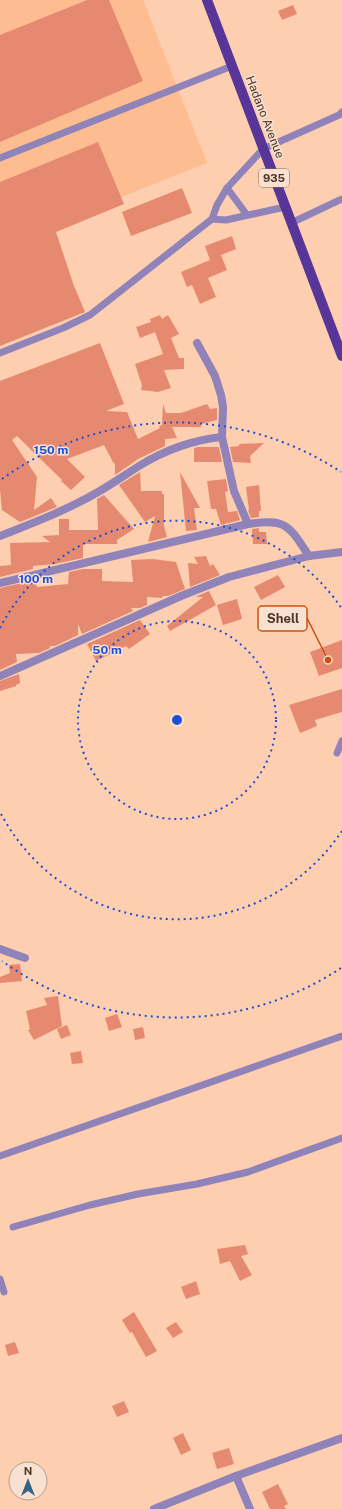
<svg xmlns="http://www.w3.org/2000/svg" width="342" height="1509" font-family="'Public Sans',sans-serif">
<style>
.built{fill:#febd91}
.building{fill:#e68971}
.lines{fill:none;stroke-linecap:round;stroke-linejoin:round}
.lane{stroke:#9083b9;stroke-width:7}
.street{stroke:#9083b9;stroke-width:8}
.primary{stroke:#583598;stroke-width:10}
.ring{fill:none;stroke:#1d4ed8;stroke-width:2;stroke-dasharray:2 4}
.labels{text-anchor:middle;stroke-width:3;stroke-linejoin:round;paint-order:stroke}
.shield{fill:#f9e1d1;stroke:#816959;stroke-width:1}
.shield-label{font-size:11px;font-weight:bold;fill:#4d3526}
.street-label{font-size:12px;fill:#4d3526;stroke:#f9e1d1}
.centre{fill:#1d4ed8;stroke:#f9e1d1;stroke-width:2}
.ring-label{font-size:12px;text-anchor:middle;font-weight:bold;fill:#1d4ed8;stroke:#f9e1d1;stroke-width:3;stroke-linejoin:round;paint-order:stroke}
.leader{fill:none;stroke:#c95211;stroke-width:1.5}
.callout-dot{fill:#c95211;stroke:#f9e1d1;stroke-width:1.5}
.callout{fill:#f9e1d1;stroke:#c95211;stroke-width:1.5}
.callout-label{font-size:13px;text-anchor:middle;font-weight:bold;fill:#4d3526}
</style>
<rect width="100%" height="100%" fill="#fdceaf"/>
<path class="built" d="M0,0H143L207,163L0,245Z"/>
<g class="building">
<path d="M87,0H109L143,81L0,142V35Z"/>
<path d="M293,5L297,14L282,20L278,11Z"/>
<path d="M98,142L124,204L56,232L74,286L85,312L0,346V182Z"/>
<path d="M182,188L192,213L131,236L122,212Z"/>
<path d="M232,236L236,249L221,255L227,270L208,278L216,297L200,304L192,285L187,287L181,272L210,260L205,246Z"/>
<path d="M160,315L162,319L168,315L179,334L171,338L179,358H184V369L164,370L171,388L158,392L141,390L142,385L135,364L163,354L155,332L140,338L136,327L151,322L150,319Z"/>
<path d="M100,343L124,404L106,411L127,412L138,439L160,428L159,426L162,425L163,404L166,413H181L207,404L210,409L217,408V420L201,424V427H172L177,438L165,439V446L138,459L115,475V462L114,464L104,445L67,459L85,477L71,490L61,481L62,480L17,436L12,440L37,477L34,510L51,498L57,507L20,522L2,510L0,490V381Z"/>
<path d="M264,443L250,456L251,463L233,462L230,447L239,446V444Z"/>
<path d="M198,447H219L222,462H194V448Z"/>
<path d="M140,472L141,491H162V494H164V526L167,537L148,542L155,516L145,522L119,485Z"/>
<path d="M180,472L200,508H194L197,530L186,531Z"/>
<path d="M226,479L228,491L225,492L228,512L237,511L240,520L221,525L216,509H211L207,481Z"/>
<path d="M259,485L261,511H259V517L251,518L248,510H249L246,487Z"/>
<path d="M104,495L134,529L117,540V544H83V558L55,564L33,566V569L0,577V566L11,565L10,543L50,542L42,536L59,535V519H69V530H98L97,499Z"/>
<path d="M259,528V532H266L267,544H253L252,529Z"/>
<path d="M206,556L210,566L213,564L220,575L190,587L188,563L198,564L194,557Z"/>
<path d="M153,559L176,562L185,589L168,596H163L162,598L147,597V605L140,608H131L133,611L82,634L78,624V635L55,646H50V648L39,653L16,654L17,662L0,670V588L35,580L37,587L68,584L69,572L83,569H102V581L133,582L131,560Z"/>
<path d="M278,575L285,587L261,600L254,587Z"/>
<path d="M209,591L216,605L170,631L167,626L203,597H195Z"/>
<path d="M237,599L242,619L223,625L217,605Z"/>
<path d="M140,620L150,634L129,649L126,646L96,661L87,644Z"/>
<path d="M342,640V668L319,676L310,652Z"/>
<path d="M19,674L20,683L16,685V686L0,691V681Z"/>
<path d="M342,689V712L315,720L317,726L300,733L289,705Z"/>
<path d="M20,964L22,981L0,983V977L10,973L9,965Z"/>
<path d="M58,996L62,1026L34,1040L28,1030L30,1029L26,1011L47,1005L44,998Z"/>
<path d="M117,1014L122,1027L109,1031L105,1018Z"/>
<path d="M67,1025L71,1035L61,1039L57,1029Z"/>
<path d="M143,1027L145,1038L135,1040L133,1029Z"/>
<path d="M81,1051L83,1063L72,1064L70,1053Z"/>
<path d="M245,1245L248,1254L241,1256L252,1275L240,1281L230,1261L220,1264L217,1249Z"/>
<path d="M196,1281L200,1294L186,1299L181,1287Z"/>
<path d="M134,1312L157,1351L146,1357L132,1332L130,1333L122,1320Z"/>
<path d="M176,1322L183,1332L173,1338L166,1328Z"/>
<path d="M15,1342L19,1353L8,1356L5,1345Z"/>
<path d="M124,1401L129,1412L117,1417L112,1406Z"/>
<path d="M183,1433L191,1450L181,1455L173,1438Z"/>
<path d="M229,1448L234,1464L217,1469L212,1453Z"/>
<path d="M278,1484L288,1504L284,1506L286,1509H270L262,1492Z"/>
</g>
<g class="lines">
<g class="lane">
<path d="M0,158L232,66"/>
<path d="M227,188L247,215"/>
<path d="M212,219L226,220L285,207"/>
<path d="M291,223L342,199"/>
<path d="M0,353L63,328L90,315L212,219L217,205L227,188L263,149L339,115L342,112"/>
<path d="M337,753L342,741"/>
<path d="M0,1156L342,1036"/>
<path d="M13,1227L90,1205L138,1194L197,1184L248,1172L342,1138"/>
<path d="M0,1279L4,1292"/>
</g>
<g class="street">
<path d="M197,343L215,376L221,395L223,407L222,437L234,491L248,524"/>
<path d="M0,536C33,523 67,510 98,492C112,484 125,475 139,466C165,450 192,440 222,437"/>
<path d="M0,583L248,524C287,518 289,526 309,556"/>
<path d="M0,676L181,596L229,577L309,556L342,552"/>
<path d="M0,949L25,958"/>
<path d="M236,1476L250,1509"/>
<path d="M154,1509L236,1476L342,1438"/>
</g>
<path class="primary" d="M207,0L342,356"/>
</g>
<g class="ring">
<circle cx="177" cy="720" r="99"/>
<path d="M342 831A199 199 0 0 1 0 812M0 628A199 199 0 0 1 342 609"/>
<path d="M341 968A298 298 0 0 1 2 961M2 479A298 298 0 0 1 341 472"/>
</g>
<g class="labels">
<rect class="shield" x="259" y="169" width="30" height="18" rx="3"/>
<g class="shield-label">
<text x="274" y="182">935</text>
</g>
<g class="street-label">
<text transform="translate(265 117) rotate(69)" y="4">Hadano Avenue</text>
</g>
</g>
<circle cx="177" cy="720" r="6" class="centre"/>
<g class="ring-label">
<text x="51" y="454">150 m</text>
<text x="36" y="583">100 m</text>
<text x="107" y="654">50 m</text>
</g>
<path class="leader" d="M328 660L307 618"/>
<circle class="callout-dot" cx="328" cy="660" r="4"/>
<rect class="callout" x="258" y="606" width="49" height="25" rx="4"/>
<g class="callout-label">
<text x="283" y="623">Shell</text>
</g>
<g transform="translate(28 1481)"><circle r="19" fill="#f9e1d1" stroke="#b49c8d"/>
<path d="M0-3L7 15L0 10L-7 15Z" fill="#316581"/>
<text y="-6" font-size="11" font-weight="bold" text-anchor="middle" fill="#4d3526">N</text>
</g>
</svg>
